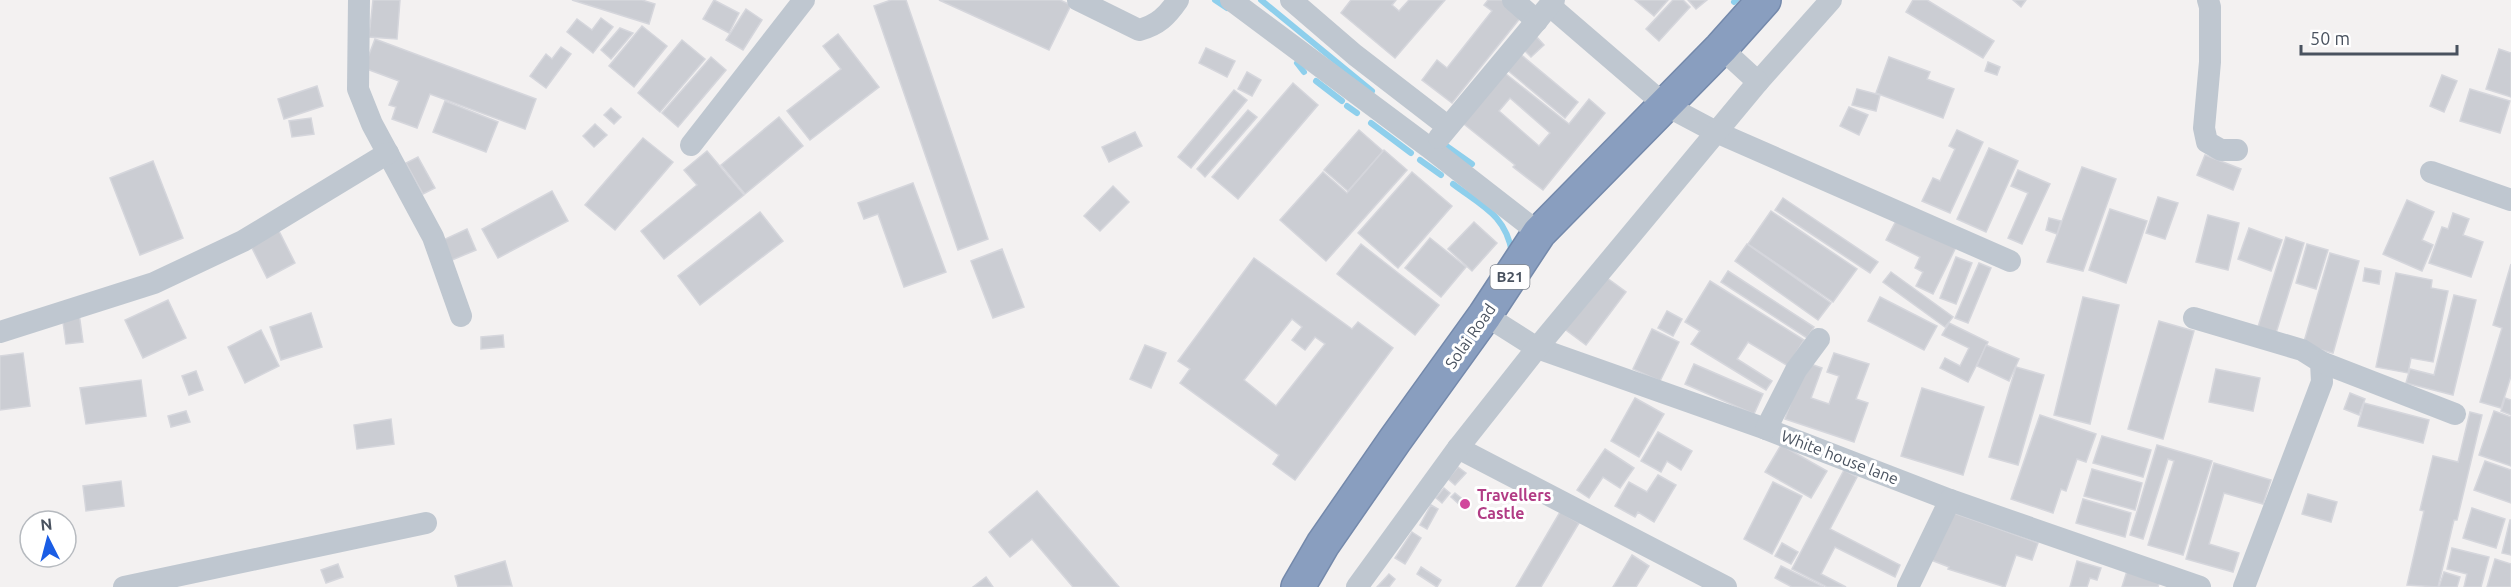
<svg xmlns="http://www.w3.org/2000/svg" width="2511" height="587" font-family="Ubuntu,sans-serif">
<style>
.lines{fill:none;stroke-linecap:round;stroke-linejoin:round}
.stream{stroke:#8ecfec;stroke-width:6}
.building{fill:#cbcdd3;stroke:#d5d6dc;stroke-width:1.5;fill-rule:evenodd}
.highway-casing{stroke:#7489ab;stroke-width:36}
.minor{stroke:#bfc7d0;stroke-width:22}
.highway{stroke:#899ebf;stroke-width:33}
.hotel-dot{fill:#d1479c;stroke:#fff;stroke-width:2}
.labels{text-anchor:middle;stroke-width:6;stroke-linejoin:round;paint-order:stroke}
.shield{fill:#fff;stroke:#80868f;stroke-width:1.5}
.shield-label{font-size:15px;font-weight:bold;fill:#49525f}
.street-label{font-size:16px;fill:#49525f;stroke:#fff}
.hotel-label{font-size:16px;font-weight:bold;fill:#b23c85;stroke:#fff;text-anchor:start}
</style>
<rect width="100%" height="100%" fill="#f3f1f1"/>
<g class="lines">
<g class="stream">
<path d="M1215,0L1227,8"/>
<path d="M1261,0L1372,91"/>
<path d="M1734,2L1736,0"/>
<path d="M1297,63L1304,72"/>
<path d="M1316,81L1342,101"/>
<path d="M1347,106L1357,113"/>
<path d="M1371,123L1411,153"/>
<path d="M1445,145L1472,164"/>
<path d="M1420,160L1441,175"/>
<path d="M1453,184C1482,206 1506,215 1512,253"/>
</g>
</g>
<g class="building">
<path d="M373,0H400L397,39L369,37Z"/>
<path d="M572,0H642L655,4L649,24Z"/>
<path d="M714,0L739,13L729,33L703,19Z"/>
<path d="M891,0H906L988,239L958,250L874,6Z"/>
<path d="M939,0H1060L1071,5L1049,50Z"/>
<path d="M1351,0H1396L1392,5L1399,11L1409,0H1445L1395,58L1341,13Z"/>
<path d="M1488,0H1508L1525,12L1452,103L1422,80L1437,60L1447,68L1492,11L1484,5Z"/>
<path d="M1635,0H1668L1654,16Z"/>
<path d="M1673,0H1683L1690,7L1659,41L1646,29Z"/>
<path d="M1688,0H1707L1696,9Z"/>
<path d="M1913,0H1927L1994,41L1983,58L1906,12Z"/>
<path d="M2013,0H2026L2021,7Z"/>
<path d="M746,9L762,20L743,50L726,40Z"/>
<path d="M601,18L613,27L593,53L567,32L577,19L592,30Z"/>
<path d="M642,26L667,46L634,87L609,66Z"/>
<path d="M620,28L633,33L611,59L601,50Z"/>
<path d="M838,34L879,87L810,140L787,111L841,69L823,46Z"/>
<path d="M1535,35L1544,45L1531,57L1522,48Z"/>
<path d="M375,39L536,99L525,129L430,94L417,128L392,119L396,107L389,105L399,81L364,68Z"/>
<path d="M682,40L705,59L660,112L638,93Z"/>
<path d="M561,47L571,54L546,88L530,76L546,54L552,59Z"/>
<path d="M1206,48L1235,61L1227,77L1199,63Z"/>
<path d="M2499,49L2511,53V97L2486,89Z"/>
<path d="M1519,53L1578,102L1565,118L1506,69Z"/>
<path d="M711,57L726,70L678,127L662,113Z"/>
<path d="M1889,57L1930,72L1927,79L1954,89L1943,118L1876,93Z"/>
<path d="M1988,62L2000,67L1997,75L1985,71Z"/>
<path d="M1501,70L1569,124L1589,99L1605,113L1543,190L1513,167L1515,165L1460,121ZM1510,98L1550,133L1539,146L1499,111Z"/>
<path d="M1247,72L1261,80L1252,96L1238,89Z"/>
<path d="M2442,75L2457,81L2444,112L2430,106Z"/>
<path d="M1293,83L1318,105L1238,199L1212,177Z"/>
<path d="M317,86L323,106L284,119L278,99Z"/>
<path d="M1857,89L1880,95L1876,111L1852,105Z"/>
<path d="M2470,89L2510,101L2500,133L2460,121Z"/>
<path d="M1234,90L1247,100L1191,168L1178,157Z"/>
<path d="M445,101L498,122L486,152L433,132Z"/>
<path d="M1849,107L1868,115L1859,135L1840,126Z"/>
<path d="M611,108L621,117L614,124L604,115Z"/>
<path d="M1248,110L1257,117L1205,177L1197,169Z"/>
<path d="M779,117L803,146L745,194L721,165Z"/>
<path d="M311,118L314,134L292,137L289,121Z"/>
<path d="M595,124L607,135L594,147L583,136Z"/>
<path d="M1359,130L1383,151L1348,191L1324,170Z"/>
<path d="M1957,130L1983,142L1950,213L1922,201L1933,178L1940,181L1955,149L1949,146Z"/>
<path d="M1135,132L1142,146L1109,162L1102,147Z"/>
<path d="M643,138L673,162L615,230L585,205Z"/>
<path d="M1989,148L2018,161L1986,232L1957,219Z"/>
<path d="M1384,150L1407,170L1326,261L1280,220L1323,172L1347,193Z"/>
<path d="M707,151L744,195L664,259L641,231L697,185L684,170Z"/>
<path d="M2205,155L2241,169L2233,190L2197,175Z"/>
<path d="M418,157L435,188L423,194L406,163Z"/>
<path d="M153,161L183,238L140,255L110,178Z"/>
<path d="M2082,167L2116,179L2083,271L2047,262Z"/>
<path d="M2018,170L2050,184L2022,244L2008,238L2028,193L2011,186Z"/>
<path d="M1412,172L1452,206L1398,268L1358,233Z"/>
<path d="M913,183L946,272L904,287L878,214L864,219L858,203Z"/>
<path d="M1113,186L1129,202L1100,231L1084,216Z"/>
<path d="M552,191L568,221L498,258L482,229Z"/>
<path d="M2158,197L2178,203L2165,239L2146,233Z"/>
<path d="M1783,198L1878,262L1870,273L1775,210Z"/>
<path d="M2407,200L2434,212L2422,240L2433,245L2422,271L2383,254Z"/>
<path d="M2110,209L2147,221L2126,283L2089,270Z"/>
<path d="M1771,211L1857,269L1833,302L1748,244Z"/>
<path d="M760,212L783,241L700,305L678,276Z"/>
<path d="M2453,213L2469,219L2463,235L2483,242L2471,277L2429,263L2442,227L2448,229Z"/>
<path d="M2208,215L2239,223L2228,270L2196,262Z"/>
<path d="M2049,218L2061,221L2057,234L2046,230Z"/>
<path d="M1897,219L1956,247L1933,294L1916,286L1923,272L1915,268L1920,257L1886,240Z"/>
<path d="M1474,222L1497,243L1472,271L1448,249Z"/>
<path d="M2249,228L2282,240L2271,271L2238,259Z"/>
<path d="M278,229L295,263L267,278L250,244Z"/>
<path d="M467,229L476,250L452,260L443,240Z"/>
<path d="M2286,237L2304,243L2276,333L2258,327Z"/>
<path d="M1430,238L1466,267L1441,297L1405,268Z"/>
<path d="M1361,244L1439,305L1415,335L1337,274Z"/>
<path d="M1747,244L1831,303L1818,320L1735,261Z"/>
<path d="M2307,244L2328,250L2316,289L2296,283Z"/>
<path d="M1002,249L1024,307L993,318L971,261Z"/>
<path d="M2330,253L2359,261L2333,353L2303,345Z"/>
<path d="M1956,257L1972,263L1956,304L1940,298Z"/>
<path d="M1254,258L1352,329L1358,322L1393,348L1295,480L1273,464L1279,455L1180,383L1190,369L1178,361ZM1292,319L1302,327L1292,340L1305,350L1315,337L1325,344L1276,406L1244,380Z"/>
<path d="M1979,263L1991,268L1968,323L1955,318Z"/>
<path d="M2511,264V376L2501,408L2480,402L2502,328L2493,325Z"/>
<path d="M2365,268L2381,271L2379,284L2363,281Z"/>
<path d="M1728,271L1814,327L1807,338L1721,282Z"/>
<path d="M1891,272L1953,317L1945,327L1883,282Z"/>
<path d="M2396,273L2432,280L2431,288L2448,291L2433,362L2411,358L2408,373L2376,367Z"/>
<path d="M1603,275L1626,292L1586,345L1562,327Z"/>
<path d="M1710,281L1804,340L1788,366L1748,342L1737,359L1772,381L1766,390L1691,344L1700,331L1685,322Z"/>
<path d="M2454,295L2476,300L2453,395L2406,383L2410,369L2434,375Z"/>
<path d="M1880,297L1937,326L1924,350L1868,321Z"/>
<path d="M2083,297L2119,305L2090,424L2054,415Z"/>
<path d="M168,300L186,338L143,358L125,320Z"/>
<path d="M1667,311L1682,319L1673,336L1658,328Z"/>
<path d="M79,313L83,342L66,344L62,315Z"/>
<path d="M311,313L322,347L281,360L270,327Z"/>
<path d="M2159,321L2194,331L2163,439L2128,429Z"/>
<path d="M1949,323L1988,342L1968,382L1940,368L1945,358L1960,366L1969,348L1942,335Z"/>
<path d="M1652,329L1679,342L1660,381L1633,369Z"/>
<path d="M261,330L279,366L245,383L228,347Z"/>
<path d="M503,335L504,347L481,349V337Z"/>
<path d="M1145,345L1166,353L1151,388L1130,379Z"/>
<path d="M1986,345L2019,359L2009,381L1977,366Z"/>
<path d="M23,353L30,406L0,410V356Z"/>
<path d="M1834,353L1869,364L1856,399L1868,403L1854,442L1785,419L1805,362L1822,368L1811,398L1829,404L1839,376L1827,372Z"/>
<path d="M1694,364L1763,394L1754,414L1685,384Z"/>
<path d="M2016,367L2044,375L2018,465L1989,457Z"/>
<path d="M2216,369L2260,378L2253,411L2209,402Z"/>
<path d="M196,371L203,390L189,395L182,376Z"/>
<path d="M141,380L146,416L86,424L80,388Z"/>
<path d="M1922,388L1984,407L1963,475L1901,456Z"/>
<path d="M2350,393L2365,399L2359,415L2344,409Z"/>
<path d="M1635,398L1664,414L1639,457L1611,441Z"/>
<path d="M2505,398L2511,400V415L2501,411Z"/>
<path d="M2364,403L2429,420L2423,443L2358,426Z"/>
<path d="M186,411L190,422L171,427L168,416Z"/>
<path d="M2494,411L2511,417V466L2479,455Z"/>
<path d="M2470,412L2482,415L2457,520H2454L2438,587L2407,585L2424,511L2420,510L2433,456L2458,462Z"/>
<path d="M2040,415L2096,434L2086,462L2077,459L2066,491L2061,489L2053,513L2011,499Z"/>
<path d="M391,419L394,444L357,449L354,425Z"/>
<path d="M1658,432L1692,451L1681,470L1667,461L1661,472L1641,461Z"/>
<path d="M2102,436L2151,450L2143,477L2093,463Z"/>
<path d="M1781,445L1827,471L1811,498L1765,472Z"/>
<path d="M2157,445L2212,461L2183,555L2148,545L2174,461L2168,459L2143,539L2130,535Z"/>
<path d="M1605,449L1634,468L1620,488L1603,477L1589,498L1577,490Z"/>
<path d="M2485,461L2511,470V503L2474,490Z"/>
<path d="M2214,463L2271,480L2263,504L2224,493L2209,544L2239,553L2233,572L2186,559Z"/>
<path d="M1458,467L1466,473L1455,485L1448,479Z"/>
<path d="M2092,469L2142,483L2135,510L2084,496Z"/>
<path d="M1844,470L1857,477L1830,529L1900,565L1895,577L1835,547L1821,574L1846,587H1827L1792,569Z"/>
<path d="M1658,475L1676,485L1654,522L1638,512L1635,517L1615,506L1629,482L1647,492Z"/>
<path d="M121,481L124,506L86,511L83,486Z"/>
<path d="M1773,482L1802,496L1772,554L1744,539Z"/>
<path d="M1444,488L1450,493L1442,503L1436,498Z"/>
<path d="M1037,491L1119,587H1073L1032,539L1010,557L989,532Z"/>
<path d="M1455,493L1465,501L1461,506L1451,497Z"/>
<path d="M2308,494L2337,502L2331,522L2302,514Z"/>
<path d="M2083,499L2131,513L2125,537L2076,523Z"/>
<path d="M1431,505L1438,509L1427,529L1420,525Z"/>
<path d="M2472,508L2505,519L2496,548L2463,538Z"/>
<path d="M1948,511L2038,543L2032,560L2016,555L2005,587L1948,569L1949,567L1931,560Z"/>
<path d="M1560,512L1579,523L1541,587H1516Z"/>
<path d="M2510,520H2511V555L2502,553Z"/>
<path d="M1412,532L1421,538L1405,564L1395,558Z"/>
<path d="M1782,543L1798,552L1791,564L1775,556Z"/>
<path d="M2452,548L2489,557L2481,587H2464L2467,574L2447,569Z"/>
<path d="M1632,555L1649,566L1636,587H1613Z"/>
<path d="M2495,559L2511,564V587H2487Z"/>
<path d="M505,561L512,586L458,587L455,576Z"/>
<path d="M2077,561L2101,568L2097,580L2090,578L2087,587H2070Z"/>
<path d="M338,564L343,577L326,583L321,570Z"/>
<path d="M1781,566L1824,587H1792L1775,578Z"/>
<path d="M1421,567L1441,580L1437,587L1417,574Z"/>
<path d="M2127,571L2160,581L2158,587H2122Z"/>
<path d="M2444,572L2460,577L2457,587H2439Z"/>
<path d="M1389,574L1395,579L1389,587H1377Z"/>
<path d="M986,577L993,587H973Z"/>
</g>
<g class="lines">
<defs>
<path id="highway" d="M1298,587L1323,544L1395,440L1485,315L1539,233L1721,48L1764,0"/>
</defs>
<use href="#highway" class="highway-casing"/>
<g class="minor">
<path d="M359,0L358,89L372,124L433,237L461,316"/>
<path d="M1078,0L1139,30C1158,25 1167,16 1178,0"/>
<path d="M1231,0L1431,149L1539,233"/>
<path d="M1291,0L1355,55L1447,126"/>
<path d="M1513,0L1537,21"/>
<path d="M2208,0L2210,7V62L2204,128L2207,142L2221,150H2237"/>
<path d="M1550,6L1665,105L1716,132L2010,261"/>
<path d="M1758,82L1831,0"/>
<path d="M1439,138L1554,0"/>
<path d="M691,145L804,0"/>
<path d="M2431,172L2511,200"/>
<path d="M1485,315L1537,348L1766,429L1950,500L2200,587"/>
<path d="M2194,318L2302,350L2321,362L2322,382L2244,587"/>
<path d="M0,332L154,283L243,241L388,153"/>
<path d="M2321,362L2455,414"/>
<path d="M1766,429L1796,370L1819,339"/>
<path d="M1458,448L1726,587"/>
<path d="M124,587L426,523"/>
<path d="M1357,587L1458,448L1537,348L1758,82L1721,48"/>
<path d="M1908,587L1950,500"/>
</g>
<use href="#highway" class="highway"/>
</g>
<circle class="hotel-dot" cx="1465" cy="504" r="6"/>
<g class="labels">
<rect class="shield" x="1490.5" y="265" width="39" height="24" rx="4.5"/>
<g class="shield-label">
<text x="1510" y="282">B21</text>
</g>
<g class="street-label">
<text transform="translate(1470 336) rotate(-55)" y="6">Solai Road</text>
<text transform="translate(1840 457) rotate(21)" y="6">White house lane</text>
</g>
<g class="hotel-label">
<text x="1477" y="501">Travellers<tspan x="1477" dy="18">Castle</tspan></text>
</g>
</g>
<g transform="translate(48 539) rotate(354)"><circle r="28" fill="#ffffff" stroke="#b6babf" stroke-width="1.5"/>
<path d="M0-4.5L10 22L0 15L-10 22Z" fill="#1a5de5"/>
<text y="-9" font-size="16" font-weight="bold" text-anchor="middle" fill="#49525f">N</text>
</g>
<path d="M2301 45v9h156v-9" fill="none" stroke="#49525f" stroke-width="3"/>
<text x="2310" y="45" font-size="18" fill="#49525f" stroke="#ffffff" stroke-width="4.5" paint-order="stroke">50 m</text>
</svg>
